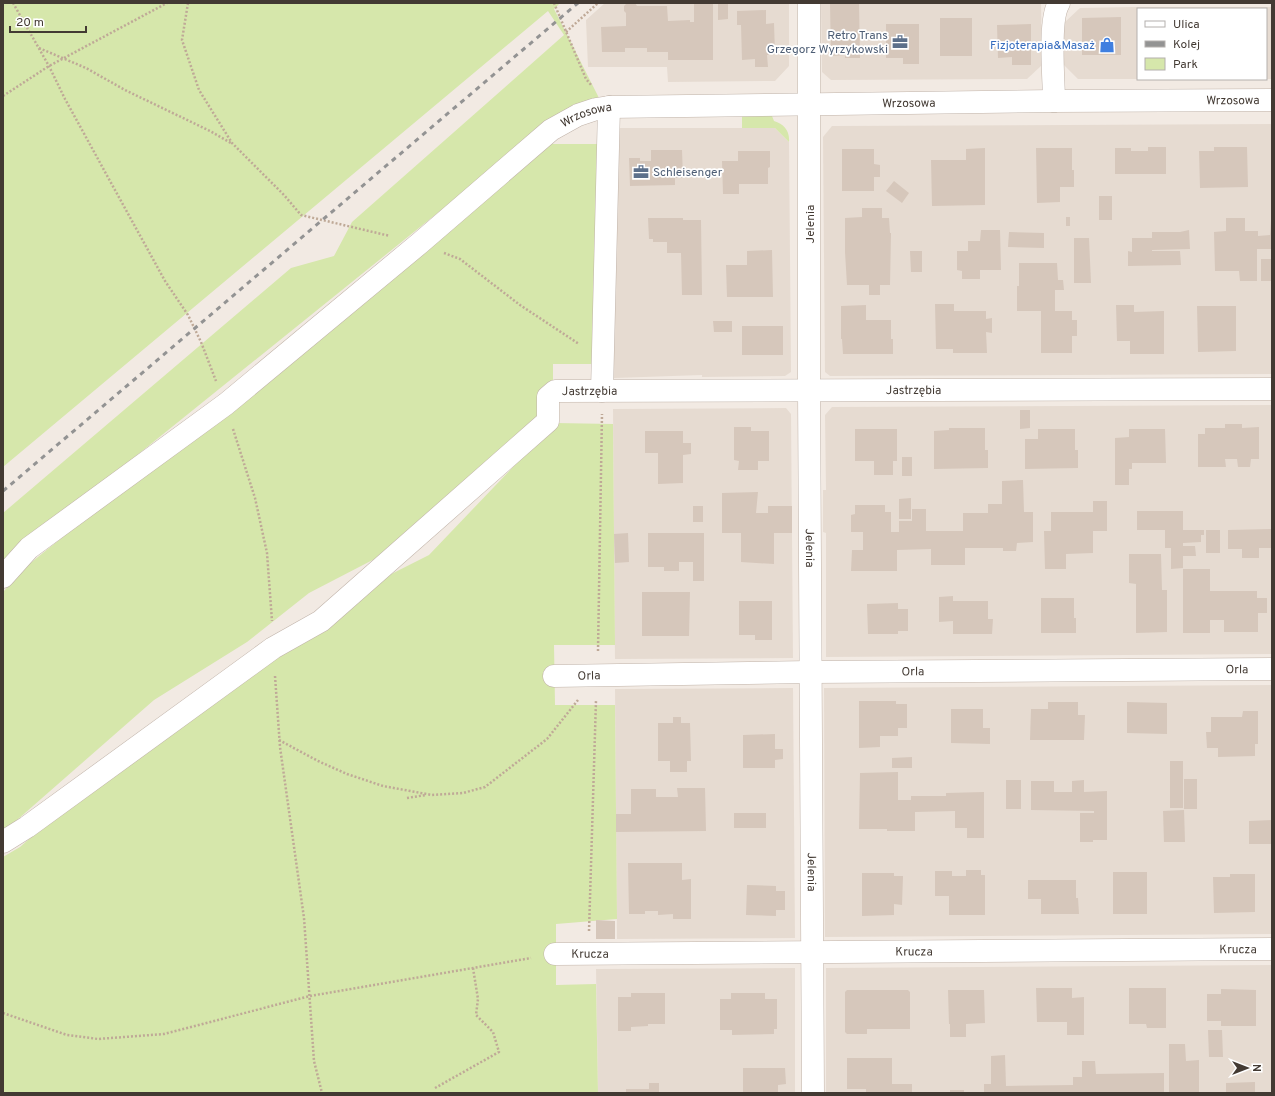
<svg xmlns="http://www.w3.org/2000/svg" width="1275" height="1096" font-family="Overpass,sans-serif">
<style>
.residential{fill:#e6dbd1}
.green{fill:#d6e7ab}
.building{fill:#d6c7bb}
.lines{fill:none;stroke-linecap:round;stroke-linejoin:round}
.minor-casing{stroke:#c0b3a9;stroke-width:23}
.path{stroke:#bfa997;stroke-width:2.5;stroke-dasharray:2 2;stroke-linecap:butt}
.minor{stroke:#fff;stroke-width:22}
.rail{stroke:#939393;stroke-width:3;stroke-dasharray:5 5;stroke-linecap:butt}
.labels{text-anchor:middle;stroke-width:3.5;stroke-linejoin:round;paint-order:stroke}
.service-label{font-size:12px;fill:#4e5e75;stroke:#fff;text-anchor:end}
.shop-label{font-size:12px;fill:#366cbe;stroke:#fff;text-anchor:end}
.street-label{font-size:12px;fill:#433a33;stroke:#fff}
</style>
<rect width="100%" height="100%" fill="#f2eae3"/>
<g class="residential">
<path d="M605,3H789V66L775,81L668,82L667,67H588L586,20Z"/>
<path d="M821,3H1041L1042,65L1027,79L831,80L822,72Z"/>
<path d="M1132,7H1272V79H1266V9H1138V79H1156H1078L1064,65V23L1080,8Z"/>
<path d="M1272,124V374L830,376L825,372L823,137L832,126Z"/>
<path d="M612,128H775L789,142L791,372L785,376L702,377V375L614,378Z"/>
<path d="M1272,405V654L826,657V533L823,532V490H826L825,415L832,407Z"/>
<path d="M786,408L791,414L793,658L615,659L613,409Z"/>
<path d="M1272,685V934L825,937L824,688Z"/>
<path d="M793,688L795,938L617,939L615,689Z"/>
<path d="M1272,965V1093H826V968Z"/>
<path d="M795,968V1093H598L596,969Z"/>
</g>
<g class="green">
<path d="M3,3H560L554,9L599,98L548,124L23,547L3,568V513L291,268L334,256L352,222L564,35L548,11L3,467Z"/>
<path d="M742,115L772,116L774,121C784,124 790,131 789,142L775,128H742Z"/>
<path d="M551,144H612L614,364H553V404L415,538L309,593L247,642L154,700L9,827L3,831V592L28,565Z"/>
<path d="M555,423L613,424L615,645H554L555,705H615L617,919L556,924V985L596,984L598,1093H3V857L20,847L167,718L320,610L429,555Z"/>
</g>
<g class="building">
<path d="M635,3L637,6H667L668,21L690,20V22H694V3H713V60H668V52H647V48H625V52H602L601,27L626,26V13L624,11V6L626,4Z"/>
<path d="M718,3H728V19L718,20Z"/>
<path d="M830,3H859L860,58H845V55L831,56Z"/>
<path d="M766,10V24L774,23L775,54L767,55L768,67H755V59L742,60L741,25H737V11Z"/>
<path d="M1121,17V55H1082V18Z"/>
<rect x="940" y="18" width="32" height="38"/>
<path d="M886,24H919V64H903V58H886Z"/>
<path d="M1031,24V65H1012V57L998,58L997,25Z"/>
<path d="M1148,147H1166V174H1115V148H1131V151H1148Z"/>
<path d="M1214,147H1247L1248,187L1200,188L1199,151H1214Z"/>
<path d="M985,148V205L932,206L931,160H966V149Z"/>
<path d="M1036,148H1072V170H1074V187H1060V202L1037,203Z"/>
<path d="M842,149H874V164L880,165V177H874V191H842Z"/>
<path d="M651,150H682L683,178H675V185L630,186L629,158H640V161H651Z"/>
<path d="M738,151H770V167L768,168V184H739V194H723L722,161H738Z"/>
<path d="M894,181L909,193L902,203L886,191Z"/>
<rect x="1099" y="196" width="13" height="24"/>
<path d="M862,208H882V218H889L890,233H891L890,285H880V295H869V285H847L845,252V218L862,217Z"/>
<rect x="1066" y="217" width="4" height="9"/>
<path d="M648,218H683V220H701L702,295H682L681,253H667V242H653V239H649Z"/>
<path d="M1226,218H1245V231H1258V236L1270,235L1271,221H1272V249H1257V281H1240L1239,271H1215L1214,232L1226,231Z"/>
<path d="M981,230H1000L1001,270H980V279H962V271L957,270V251H968V241H980Z"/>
<path d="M1189,230L1190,249L1152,250V251H1180L1181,265L1128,266V251L1132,252V238H1152V232H1180Z"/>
<path d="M1009,232L1044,233V248L1008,247Z"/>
<path d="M1074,238H1089L1091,283H1074Z"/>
<path d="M772,250L773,297H727L726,265H747V251Z"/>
<path d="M910,251H922V272H911Z"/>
<rect x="1261" y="259" width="10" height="22"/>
<path d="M1019,263H1057L1058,280H1063L1064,290H1055V311H1072V320H1077V336H1072V353H1041V311H1017V286H1019Z"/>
<path d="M935,304H954V311H986V319L992,318V333L986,332L987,353H953V349H936Z"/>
<path d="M866,305V320H891V339H893V354H843L842,339H841V306Z"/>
<path d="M1116,305H1134V312L1164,311V354H1130V341H1117Z"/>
<path d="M1197,306H1236V351L1198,352Z"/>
<path d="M713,321H732V332H714Z"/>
<rect x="742" y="326" width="41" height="29"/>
<path d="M1020,410H1030V428L1020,429Z"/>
<path d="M1225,424H1242V428L1259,427V459H1251L1250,467H1238L1237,459H1225L1226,467H1198V434H1205V428H1225Z"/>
<path d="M734,427H751V431H769V461H758V470H738L739,461L734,460Z"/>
<path d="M949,428H985V450H988V468L934,469V431L949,430Z"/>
<path d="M855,429H897V461H893V475H874V461H855Z"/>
<path d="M1038,429H1075V450H1078V468L1025,469V439H1038Z"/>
<path d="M1129,429H1165L1166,463H1132V469H1129V485H1115V438L1129,437Z"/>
<path d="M645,431H683V443H691V454L683,455V483L658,484V453H645Z"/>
<rect x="902" y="457" width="10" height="19"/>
<path d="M1023,480L1024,512H1033V542L1017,543L1016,551H1003V548H965V565H931V549L897,550V571H851L852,550H863V532H851V515L855,514V505H885V512H891V532H899V521H912V509H926V531H963V513H988V504H1002V481Z"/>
<path d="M758,492L756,513H768V506H792V533H774V564L741,562V533H722V493Z"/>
<path d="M911,498V519H899V499Z"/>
<path d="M1093,501H1107V531H1093V553L1066,554V569H1045L1044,531H1051V512H1093Z"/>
<rect x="693" y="506" width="10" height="16"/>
<path d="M1137,511H1183V530H1204V535H1201V542L1183,543V546H1195L1196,556H1183V568L1171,569V548H1165V530H1137Z"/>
<path d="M1272,529V548H1259V558H1242V549H1228V530Z"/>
<rect x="1206" y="530" width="14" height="23"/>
<path d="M628,533L629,562L615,563L614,534Z"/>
<path d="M648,533H704V581H693V562H679V571H664V567H648Z"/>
<path d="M1129,554H1161L1162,590H1167V632L1136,633V584L1129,583Z"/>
<path d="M1183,569H1210V591H1257V598H1267V613H1258V632H1224V620H1210V633H1183Z"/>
<path d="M642,592H690L689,636H642Z"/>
<path d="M953,596V601H988V619H993L992,634H953V621L939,622V597Z"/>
<path d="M1041,598H1074V618H1076V633H1041Z"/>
<path d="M739,601H772V640H755V635H739Z"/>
<path d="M898,603V609H908V631H898V634H868L867,604Z"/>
<path d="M859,701H896V704H907V728H898V736H880V747L859,748Z"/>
<path d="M1048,702H1078V715H1085L1084,740H1030L1031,709H1048Z"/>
<path d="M1127,702L1167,703V734L1127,733Z"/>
<path d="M951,709H983V728H990V744L951,743Z"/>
<path d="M1243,711H1258V744H1255V756L1218,757V748H1207L1206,732H1211V717H1242Z"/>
<path d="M673,717H681V723H690L691,761H687V772H670V761H658V723H673Z"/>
<path d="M775,734V749H783V759L775,760V768H743V735Z"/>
<path d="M912,757V768H892V758Z"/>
<rect x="1170" y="761" width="13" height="47"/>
<path d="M898,772V800H911V796H946V793L984,792V838H967V828H955V811L915,812V831H887V829H859L860,773Z"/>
<rect x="1184" y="779" width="13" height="30"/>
<rect x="1006" y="780" width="15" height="29"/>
<path d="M1084,780V792L1107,791V840H1093V842H1080V813H1094V811L1031,810V781H1054V792H1072V781Z"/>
<path d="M677,788H705L706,831L616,832V814H631V789H656V797H678Z"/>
<path d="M1184,810L1185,842H1164L1163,811Z"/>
<rect x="734" y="813" width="32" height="15"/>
<path d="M1272,820V844H1249V821Z"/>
<path d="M628,863H682V880L691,879V919H673V914L658,915V911H645V914H629Z"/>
<path d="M966,870H981V875H985V915H949V896H935V871H952V876H966Z"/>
<rect x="1113" y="872" width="34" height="42"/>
<path d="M862,873H894V876H903L902,905L894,904V915L862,916Z"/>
<path d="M1230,874H1255V912L1214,913L1213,877H1230Z"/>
<path d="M1028,880H1076V898H1078L1079,914H1041V899H1028Z"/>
<path d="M747,885L776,886V891H785V910H776V916L746,915Z"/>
<path d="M596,920L615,921V939H596Z"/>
<path d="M1036,988H1072V998L1084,997V1035H1067V1022H1037Z"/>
<path d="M1129,988H1166V1028H1147L1146,1024H1129Z"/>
<path d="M1221,989L1256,990V1026H1221V1021H1207V994H1221Z"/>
<path d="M847,990H908L910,992V1029H867V1034H847L845,1032V992Z"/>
<path d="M948,990H984L985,1023L966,1024V1037H950V1024H949Z"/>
<path d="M631,993H665V1024H648V1026L631,1027V1031H618V997H631Z"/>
<path d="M731,993H765V999H777V1029H774V1034L732,1035V1030H720V999H731Z"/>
<path d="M1208,1030H1222L1223,1057H1209Z"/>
<path d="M1169,1044H1185L1186,1061L1199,1060V1093H1169Z"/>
<path d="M1005,1055L1006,1086L1073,1085V1077H1082V1061H1095L1096,1074L1164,1073V1093H984V1084H991V1056Z"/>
<path d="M847,1058H892V1084H912V1093H866V1089H847Z"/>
<path d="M743,1068H785L786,1084L778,1085V1093H743Z"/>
<path d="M1255,1082V1093H1226V1083Z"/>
<path d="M649,1083H659V1093H626V1089H649Z"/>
<rect x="950" y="1090" width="14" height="3"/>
</g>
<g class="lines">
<defs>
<g id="minor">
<path id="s1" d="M809,3V389L813,1093"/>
<path d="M1054,101C1054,79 1048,20 1059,3"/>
<path d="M602,391L609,107"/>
<path id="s2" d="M3,577L29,548L226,404L420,243L551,130L578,115L596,109L609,107L1054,101L1272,100"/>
<path id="s3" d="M554,676L810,672L1272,669"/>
<path id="s4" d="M3,842L27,827L273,648L321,621L548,421V397L555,391L1272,389"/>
<path id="s5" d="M555,954L1272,949"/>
</g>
</defs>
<use href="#minor" class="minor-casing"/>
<g class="path">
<path d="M13,3L49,66L65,99L165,281L188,315L201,342L216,381"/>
<path d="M188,3L182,40L199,90L232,143L284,195L301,215L390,236"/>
<path d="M554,3L586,79L592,86"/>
<path d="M566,32L598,3"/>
<path d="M39,48L86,68L125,90L210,131L231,143"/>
<path d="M3,96L49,66L167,3"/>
<path d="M444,253L460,259L520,305L579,344"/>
<path d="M233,429L255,498L267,553L272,621"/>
<path d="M598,651L602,414"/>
<path d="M275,676L280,747L304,918L314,1061L322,1093"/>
<path d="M279,740L318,761L347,774L383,786L432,795L463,793L485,787L547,739L578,700"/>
<path d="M407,798L426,795"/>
<path d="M589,931L596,700"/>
<path d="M3,1013L67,1035L98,1039L164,1034L310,996L531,958"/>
<path d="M435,1088L499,1052L493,1032L476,1015L478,999L473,968"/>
</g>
<use href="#minor" class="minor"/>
<path class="rail" d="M3,491L578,3"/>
</g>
<defs>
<symbol id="office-bare" viewBox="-9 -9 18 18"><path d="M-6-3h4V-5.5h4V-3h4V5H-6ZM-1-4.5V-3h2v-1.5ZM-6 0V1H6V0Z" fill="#5c6f8a" stroke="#fff" stroke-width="2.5" paint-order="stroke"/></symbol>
<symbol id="shop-bare" viewBox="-9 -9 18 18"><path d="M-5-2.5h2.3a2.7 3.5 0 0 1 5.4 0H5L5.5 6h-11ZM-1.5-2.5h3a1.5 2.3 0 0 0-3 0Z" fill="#3f7fe0" stroke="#fff" stroke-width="2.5" paint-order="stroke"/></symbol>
</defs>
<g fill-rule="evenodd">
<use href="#office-bare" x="889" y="31" width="22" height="22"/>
<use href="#shop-bare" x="1096" y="34" width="22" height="22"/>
<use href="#office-bare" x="630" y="161" width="22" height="22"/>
</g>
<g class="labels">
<g class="service-label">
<text x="888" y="39">Retro Trans<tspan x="888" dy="14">Grzegorz Wyrzykowski</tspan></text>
<text x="653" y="176" text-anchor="start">Schleisenger</text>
</g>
<g class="shop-label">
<text x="1095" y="49">Fizjoterapia&amp;Masaż</text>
</g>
<g class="street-label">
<text dy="4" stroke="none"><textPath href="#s2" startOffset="1395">Wrzosowa</textPath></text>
<text dy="4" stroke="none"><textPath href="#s2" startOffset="1071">Wrzosowa</textPath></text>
<text dy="4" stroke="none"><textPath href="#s2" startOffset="747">Wrzosowa</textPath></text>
<text transform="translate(810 224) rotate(-90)" y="4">Jelenia</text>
<text dy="4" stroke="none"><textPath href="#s4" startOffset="1082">Jastrzębia</textPath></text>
<text dy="4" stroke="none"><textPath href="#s4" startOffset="758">Jastrzębia</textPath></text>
<text dy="4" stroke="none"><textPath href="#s1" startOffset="545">Jelenia</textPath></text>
<text dy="4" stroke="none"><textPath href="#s3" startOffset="683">Orla</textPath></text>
<text dy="4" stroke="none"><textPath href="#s3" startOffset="359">Orla</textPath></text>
<text dy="4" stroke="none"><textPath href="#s3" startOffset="35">Orla</textPath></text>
<text dy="4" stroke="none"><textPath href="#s1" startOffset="869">Jelenia</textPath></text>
<text dy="4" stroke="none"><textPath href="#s5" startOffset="683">Krucza</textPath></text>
<text dy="4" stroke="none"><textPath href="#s5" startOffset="359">Krucza</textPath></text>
<text dy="4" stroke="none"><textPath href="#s5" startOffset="35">Krucza</textPath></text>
</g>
</g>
<rect width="1275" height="1096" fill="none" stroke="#433a33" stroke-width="8"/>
<rect x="1137" y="8" width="130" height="72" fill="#ffffff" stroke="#b4b0ad"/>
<rect x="1145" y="21" width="20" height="6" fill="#ffffff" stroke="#b4b0ad"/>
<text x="1173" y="28" font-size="12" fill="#433a33">Ulica</text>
<rect x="1145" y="41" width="20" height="6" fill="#939393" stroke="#b4b0ad"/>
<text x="1173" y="48" font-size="12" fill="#433a33">Kolej</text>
<rect x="1145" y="58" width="20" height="12" fill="#d6e7ab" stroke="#b4b0ad"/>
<text x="1173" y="68" font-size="12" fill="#433a33">Park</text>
<g transform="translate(1247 1068) rotate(90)" stroke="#ffffff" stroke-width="3" paint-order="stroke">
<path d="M0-3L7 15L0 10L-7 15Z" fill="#433a33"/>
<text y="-6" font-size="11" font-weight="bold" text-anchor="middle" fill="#433a33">N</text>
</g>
<path d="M10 26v6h76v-6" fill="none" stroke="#433a33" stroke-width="2"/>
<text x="16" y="26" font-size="12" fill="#433a33" stroke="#ffffff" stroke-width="3" paint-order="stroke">20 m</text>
</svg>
